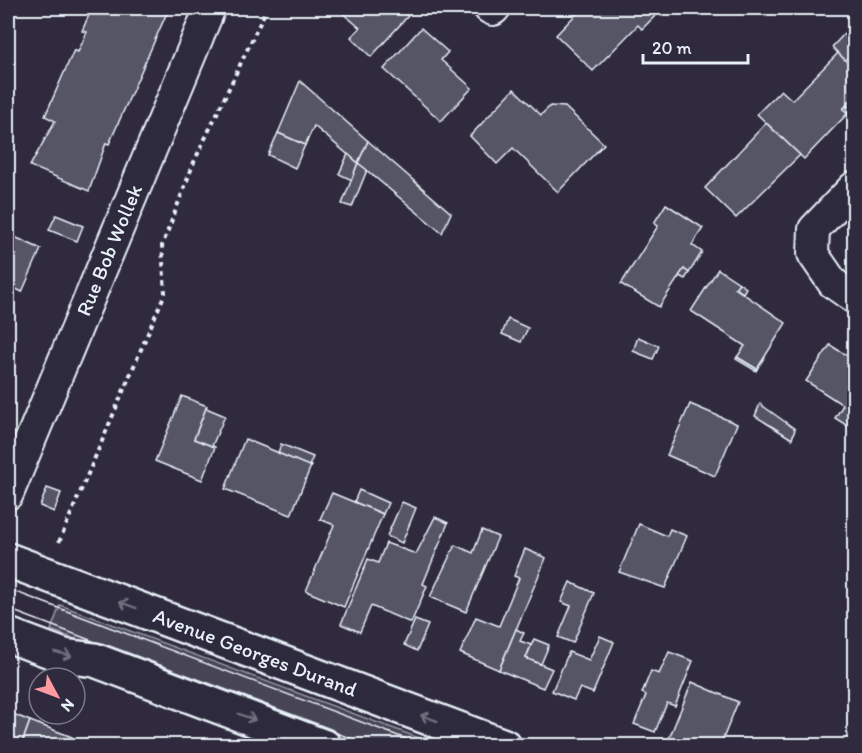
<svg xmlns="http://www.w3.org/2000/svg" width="862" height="753" font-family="Itim,sans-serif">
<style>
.green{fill:#464455;stroke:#979aa6;stroke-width:1.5}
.building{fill:#575565;stroke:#e8f1f8;stroke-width:1.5}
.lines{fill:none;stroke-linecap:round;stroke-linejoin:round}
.minor-casing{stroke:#e8f1f8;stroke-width:34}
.primary-casing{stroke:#e8f1f8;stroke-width:38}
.path{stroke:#e8f1f8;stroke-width:4;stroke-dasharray:4.5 4.5;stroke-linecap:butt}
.minor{stroke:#2f2a3d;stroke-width:30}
.primary{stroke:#2f2a3d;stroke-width:33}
.tram{stroke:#e8f1f8;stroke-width:1.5}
.oneway{stroke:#70707e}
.labels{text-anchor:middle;stroke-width:4.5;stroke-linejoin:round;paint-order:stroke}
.street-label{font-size:21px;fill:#e8f1f8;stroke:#2f2a3d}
</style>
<rect width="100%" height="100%" fill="#2f2a3d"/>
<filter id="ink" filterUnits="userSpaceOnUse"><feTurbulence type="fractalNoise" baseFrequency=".0167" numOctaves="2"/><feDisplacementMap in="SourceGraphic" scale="12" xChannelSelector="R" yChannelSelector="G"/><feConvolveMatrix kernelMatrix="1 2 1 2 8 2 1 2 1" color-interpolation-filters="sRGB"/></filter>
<g filter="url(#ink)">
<path class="green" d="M60,605L438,745H360L51,630Z"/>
<g class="building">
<path d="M92,8H169L109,144L106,143L89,191L30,166L55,121L45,116L74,50L78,52L87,32L82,31Z"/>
<path d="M337,8H399L408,16L371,57L351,37L360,28Z"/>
<path d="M582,8H656L660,11L642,29L638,25L593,71L556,35Z"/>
<path d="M421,28L448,52L441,60L472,88L441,121L384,69Z"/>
<path d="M845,33L852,40L854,38V69L832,47Z"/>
<path d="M838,53L854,69V97L843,109L848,113L804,159L757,114L781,90L792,100Z"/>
<path d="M300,81L368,141L358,163L314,126L305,145L278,133Z"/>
<path d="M514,89L541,115L550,106L565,107L604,144L558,192L513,148L497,164L470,136Z"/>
<path d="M847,105L852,109L848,113L843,109Z"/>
<path d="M766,123L800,155L736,218L705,188Z"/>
<path d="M278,133L305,145L295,168L268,155Z"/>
<path d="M368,141L451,213L442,233L358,163Z"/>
<path d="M348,154L358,163L352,180L339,174Z"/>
<path d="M358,163L367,170L352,207L342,204Z"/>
<path d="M666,204L703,228L692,245L702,252L689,273L684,269L659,307L621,284L658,226L654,223Z"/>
<path d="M56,215L83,226L77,241L49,230Z"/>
<path d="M8,234L41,249L22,292L8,285Z"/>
<path d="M684,269L689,273L685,279L679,276Z"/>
<path d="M718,269L739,283L735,288L786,323L757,369L737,357L745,346L691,311Z"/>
<path d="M739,283L746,288L743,293L735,288Z"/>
<path d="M508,319L528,328L521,342L502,334Z"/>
<path d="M638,337L659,346L653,359L633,351Z"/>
<path d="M830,345L854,360V430L835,418L843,405L806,381Z"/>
<path d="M737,357L757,369L756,371L736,359Z"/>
<path d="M182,396L207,406L194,439L215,447L202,480L155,461Z"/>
<path d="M690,404L737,424L715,476L667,455Z"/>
<path d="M760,404L795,429L792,439L755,416Z"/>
<path d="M206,408L225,416L212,446L194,439Z"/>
<path d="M245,439L311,466L291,515L225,489Z"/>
<path d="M281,444L313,457L309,466L278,453Z"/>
<path d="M47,488L61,493L54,512L40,506Z"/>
<path d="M359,490L388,503L383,514L354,502Z"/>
<path d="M332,493L383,514L344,607L306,591L334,525L320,519Z"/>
<path d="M402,502L416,508L402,543L387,536Z"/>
<path d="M435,517L448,523L423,584L427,586L411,623L371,606L360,632L341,624L368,559L378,563L386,543L416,554Z"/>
<path d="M639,524L667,536L670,529L687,536L665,588L619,572Z"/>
<path d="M482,530L498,537L466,612L430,597L455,545L473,553Z"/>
<path d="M525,549L546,558L499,670L460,653L476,617L499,626L519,578L514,576Z"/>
<path d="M570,582L594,593L573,643L558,637L571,606L561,602Z"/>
<path d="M415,620L428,625L417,651L404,645Z"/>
<path d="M516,629L524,633L520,641L531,645L526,658L552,669L543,688L499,670Z"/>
<path d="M600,636L614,642L593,693L580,688L574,700L552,691L569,652L589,660Z"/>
<path d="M534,639L549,645L541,664L526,658Z"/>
<path d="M669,652L693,661L675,706L667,703L655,732L634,724L646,695L642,693L651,671L659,674Z"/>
<path d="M692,682L738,702L720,746H679L668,741Z"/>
<path d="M8,712L30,721L21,746H8Z"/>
<path d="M30,721L72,737L68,746H21Z"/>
</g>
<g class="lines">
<defs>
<g id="minor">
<path d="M489,8L493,10L495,8"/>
<path d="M854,187L814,229L813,254L833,283L854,298"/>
<path id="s1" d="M8,494L210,8"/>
</g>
<g id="primary">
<path id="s2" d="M8,560L504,746"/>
<path d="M8,635L64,656L95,660L324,746"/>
</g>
</defs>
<use href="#minor" class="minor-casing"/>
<use href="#primary" class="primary-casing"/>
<path class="path" d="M59,542L165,293L162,246L194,162L267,8"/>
<use href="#minor" class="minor"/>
<use href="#primary" class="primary"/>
<g class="tram">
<path d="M8,589L425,746"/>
<path d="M8,609L371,746"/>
</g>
</g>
<defs><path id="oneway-shaft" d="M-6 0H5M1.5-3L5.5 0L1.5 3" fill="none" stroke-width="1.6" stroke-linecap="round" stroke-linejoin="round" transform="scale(1.5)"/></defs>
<g class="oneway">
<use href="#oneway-shaft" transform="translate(128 605) rotate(-160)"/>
<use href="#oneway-shaft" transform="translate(63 654) rotate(15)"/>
<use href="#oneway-shaft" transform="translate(247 717) rotate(20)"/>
<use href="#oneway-shaft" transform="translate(429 718) rotate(-159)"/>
</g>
</g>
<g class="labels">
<g class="street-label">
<text dy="7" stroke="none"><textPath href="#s1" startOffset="264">Rue Bob Wollek</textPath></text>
<text dy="7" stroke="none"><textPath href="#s2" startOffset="264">Avenue Georges Durand</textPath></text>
</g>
</g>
<rect width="862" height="753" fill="none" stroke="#2f2a3d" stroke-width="30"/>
<rect x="15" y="15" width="832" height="723" fill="none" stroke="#e8f1f8" stroke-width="2" filter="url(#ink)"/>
<g transform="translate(57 696) rotate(131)"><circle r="28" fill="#2f2a3d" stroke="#797a88" stroke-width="1.5"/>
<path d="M0-4.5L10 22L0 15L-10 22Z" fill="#ff9aa2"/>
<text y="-9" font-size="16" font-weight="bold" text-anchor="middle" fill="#e8f1f8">N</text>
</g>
<path d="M643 54v9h105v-9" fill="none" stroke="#e8f1f8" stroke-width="3"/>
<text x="652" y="54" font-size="18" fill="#e8f1f8" stroke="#2f2a3d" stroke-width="4.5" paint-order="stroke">20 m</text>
</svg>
